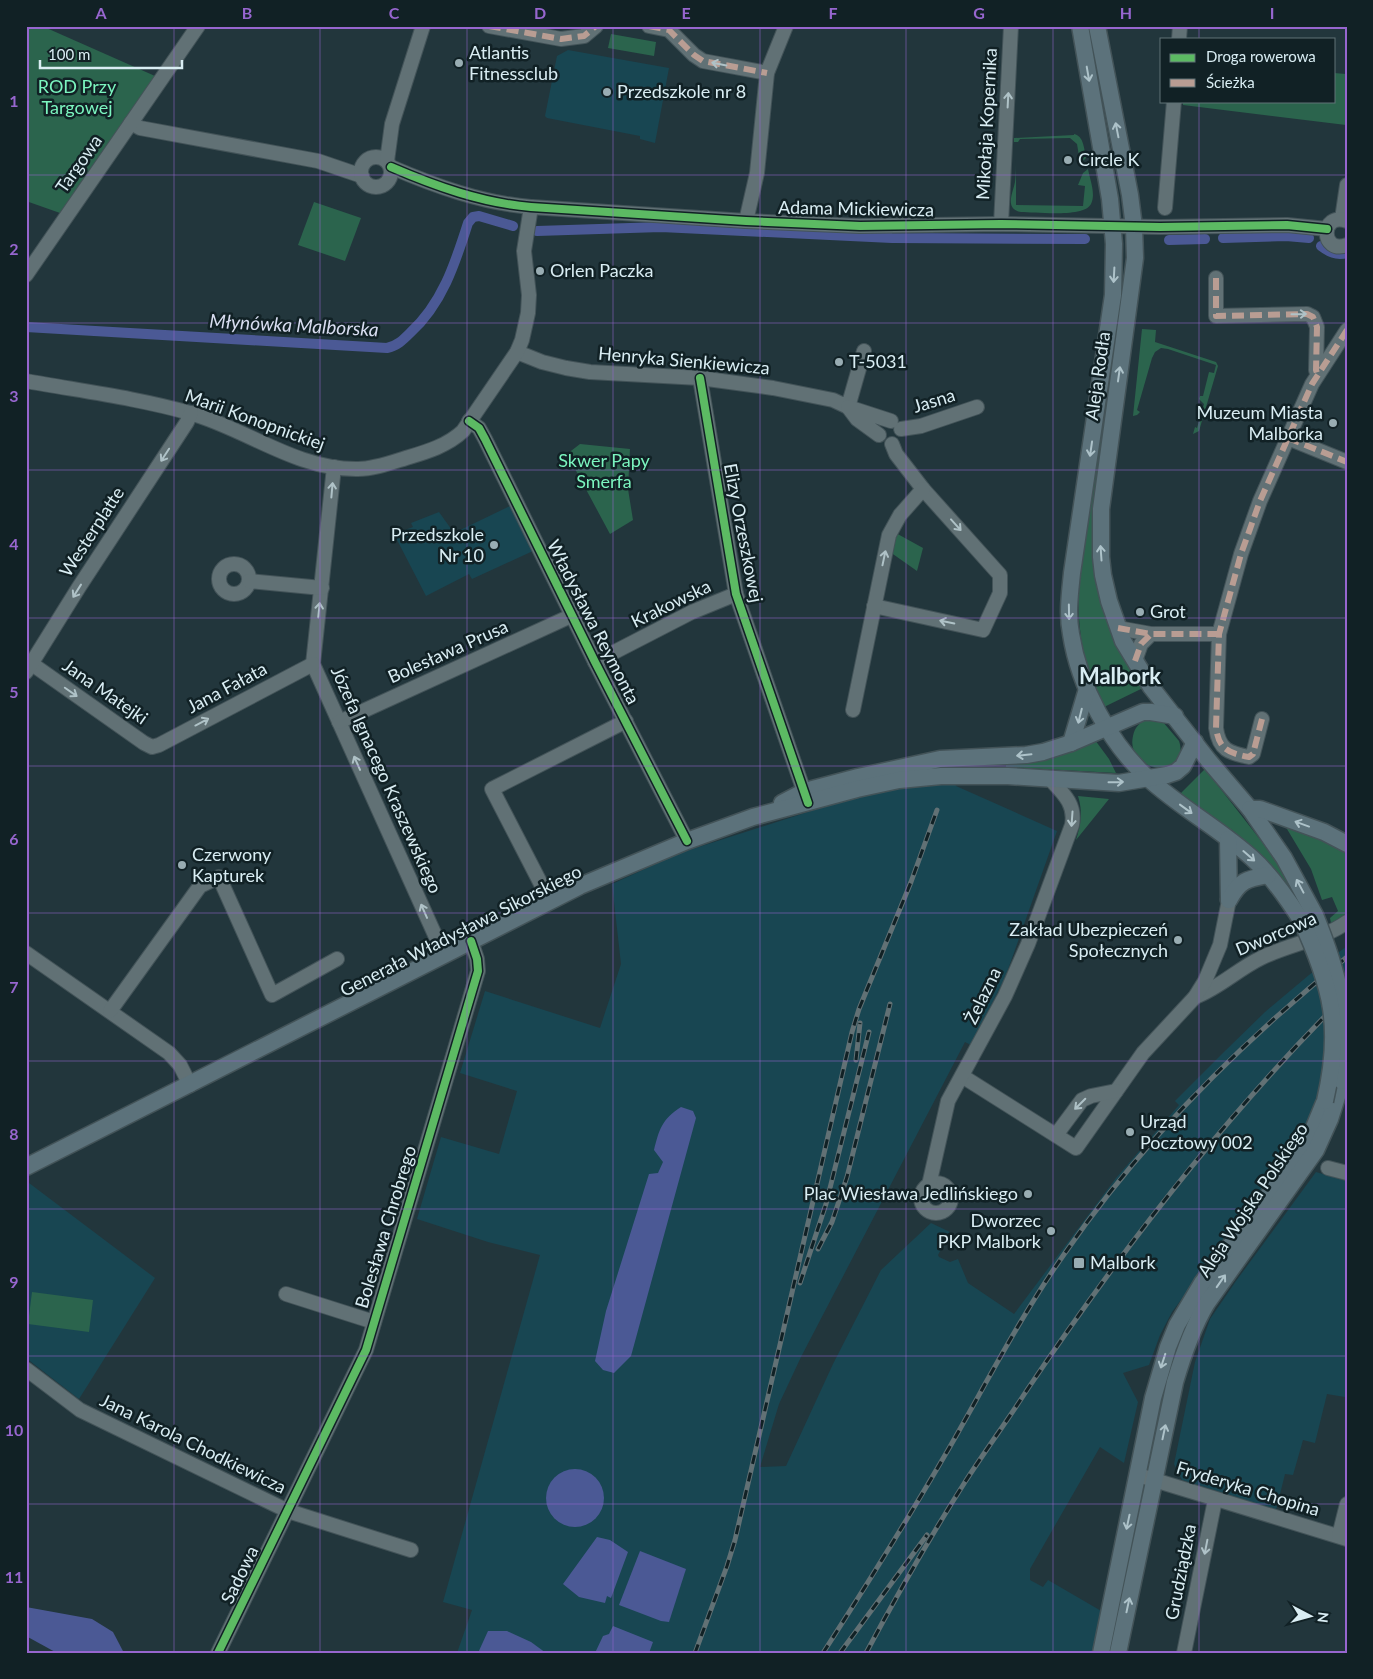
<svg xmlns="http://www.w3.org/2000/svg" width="1373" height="1679" font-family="Lato,sans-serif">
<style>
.built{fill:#184652}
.green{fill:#2b644d}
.water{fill:#4b5995}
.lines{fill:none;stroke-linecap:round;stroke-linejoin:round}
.canal{stroke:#4b5995;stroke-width:10}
.minor-casing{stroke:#435358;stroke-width:16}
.major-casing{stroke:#435358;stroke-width:19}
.minor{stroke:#617175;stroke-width:14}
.major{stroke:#5c727b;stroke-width:16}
.rail-casing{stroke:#627175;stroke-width:5}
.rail{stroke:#112125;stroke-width:3;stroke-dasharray:9;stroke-linecap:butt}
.major-bridge-casing{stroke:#435358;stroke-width:19;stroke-linecap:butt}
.major-bridge{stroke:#5c727b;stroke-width:16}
.quiet{stroke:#b99d93;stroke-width:6;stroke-dasharray:12 6;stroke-linecap:butt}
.cycleway-casing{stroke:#112125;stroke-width:11}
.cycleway{stroke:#5cba63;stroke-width:8}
.oneway{stroke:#afc2c7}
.oneway2{stroke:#adc2c9}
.grid{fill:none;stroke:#9766cf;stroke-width:1;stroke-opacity:0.55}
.poi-dot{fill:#99adb3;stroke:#112125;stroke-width:2}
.labels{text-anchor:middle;stroke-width:5;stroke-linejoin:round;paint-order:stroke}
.poi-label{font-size:18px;fill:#d9edf3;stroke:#112125;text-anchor:start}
.park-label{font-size:18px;fill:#7bf5bf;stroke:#112125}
.street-label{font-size:18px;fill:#d9edf3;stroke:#112125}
.water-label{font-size:19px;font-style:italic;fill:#d8ddf0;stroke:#112125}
.district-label{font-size:22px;font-weight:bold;fill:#d9edf3;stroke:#112125}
.neatline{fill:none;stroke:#9766cf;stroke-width:2}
.grid-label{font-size:16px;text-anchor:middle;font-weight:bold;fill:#9766cf}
</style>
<rect width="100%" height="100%" fill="#22363c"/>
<g class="built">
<path d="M568,50L669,68L655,143L640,139V136L547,118L545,116L557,56Z"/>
<path d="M510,506L533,551L472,579L469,574L426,596L394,534L413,527L411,523L439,512L454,533Z"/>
<path d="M955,783L956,786L1057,831L1005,978L971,1045L965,1042L801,1357L779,1404L760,1467L786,1466L833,1364L881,1270L931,1223L950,1232L938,1255L939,1257L950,1262L958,1259L968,1283L1014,1314L1116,1178L1179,1105L1175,1101L1225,1051L1265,1012L1309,975L1347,946V1075L1300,1131L1289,1148L1292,1150L1172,1312L1160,1335L1149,1365L1123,1373L1138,1402L1124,1463L1100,1447L1030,1569V1580L1043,1587L1048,1580L1103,1612L1094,1653H457L472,1610L443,1602L540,1255L488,1242L417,1219L441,1137L499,1154L517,1091L460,1073L485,991L600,1028L621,964L612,884L680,853L811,811L867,795L909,787Z"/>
<path d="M1316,1172L1347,1181V1389L1345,1397L1327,1394L1315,1443L1303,1440L1293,1475L1285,1474L1276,1510L1182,1480L1174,1464L1195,1362L1210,1319L1236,1281Z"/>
<path d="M29,1183L155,1278L79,1399L26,1358V1184Z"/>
</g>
<g class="green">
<path d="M26,26H42L155,76L60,213L26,201Z"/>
<path d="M611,34L656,42L654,56L608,48Z"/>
<path d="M1334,73L1346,74V125L1183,105V101H1334Z"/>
<path d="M1074,134C1084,136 1084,149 1086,158L1082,162H1080L1077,144L1070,138L1020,139L1018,142H1014V138L1074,135Z"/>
<path d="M1016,158V205L1083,206L1085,186L1078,185L1083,173L1088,169C1090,180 1096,194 1091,204C1084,218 1035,212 1021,212C1004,209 1013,193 1015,182C1016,174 1016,166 1016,158Z"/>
<path d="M314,202L361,218L345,261L298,245Z"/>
<path d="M1142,329L1156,330L1155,342L1216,362L1218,366L1199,431L1193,434L1195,427L1197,428L1204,404L1199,399L1200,396H1203L1209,372L1214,373L1216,365L1168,349L1161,348L1155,352L1152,358L1137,410L1140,412L1137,415L1133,416Z"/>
<path d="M1109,376H1111L1108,409L1093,534L1145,687L1102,708C1082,663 1076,624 1079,575Z"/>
<path d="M580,444L630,449L628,489L633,520L610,534L567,454Z"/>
<path d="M894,532L923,548L917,571L890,552Z"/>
<path d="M1147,719L1163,722L1179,741C1188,766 1155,777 1139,758C1133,752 1131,745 1133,736C1135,727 1139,723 1147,719Z"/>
<path d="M1095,740L1109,759L1116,773L1006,767V765L1034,760Z"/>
<path d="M1205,769L1280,865L1307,911L1178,796Z"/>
<path d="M1078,796L1109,799L1076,840C1081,824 1083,812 1078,796Z"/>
<path d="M1284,824C1305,831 1332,838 1347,855V913L1344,916L1331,923L1330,918L1338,911L1332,897L1322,900L1311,869Z"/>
<path d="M32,1292L93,1300L89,1332L28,1324Z"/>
</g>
<g class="water">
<path d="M681,1107L693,1111L696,1118L631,1356L614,1373L603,1370L595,1361L606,1311L649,1174L658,1173L663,1162L654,1150C659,1130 662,1119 681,1107Z"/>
<circle cx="575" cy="1498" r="29"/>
<path d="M597,1537L610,1540L628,1552L611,1598L607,1596L605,1603L579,1597L563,1584Z"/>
<path d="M640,1551L686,1569L669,1622L661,1621L619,1605Z"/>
<path d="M26,1607L92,1619L113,1632L124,1653H57L26,1636Z"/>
<path d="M613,1626L653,1642L649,1653H595L603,1636L609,1634Z"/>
<path d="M488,1631H507L531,1642L546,1653H478Z"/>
</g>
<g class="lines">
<g class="canal">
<path d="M537,231L661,227L892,238L1085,239"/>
<path d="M1223,238L1286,236L1309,238"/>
<path d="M1169,240L1205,239"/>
<path d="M1321,246C1329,252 1336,256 1347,253"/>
<path d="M26,327L387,348C397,346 403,340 410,333C442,304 455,264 468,223L473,217L479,216L513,226"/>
</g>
<defs>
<g id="minor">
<path d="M489,26L561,39L584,36L596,26"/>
<path d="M649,26L669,30L694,55L703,61L767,73"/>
<path d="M1179,39L1180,26"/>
<path d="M131,123L140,128L318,161L362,176"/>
<circle cx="376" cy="172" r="15"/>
<path d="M387,161L392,124L423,26"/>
<path d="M391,167C435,186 482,203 531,207L746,221L860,226L1001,224L1160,227L1287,225L1327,229"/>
<path d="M1165,208L1174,101"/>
<path d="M1342,219L1347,185"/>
<path d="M746,221L757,173L767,73L786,26"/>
<path d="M1347,221C1320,211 1320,255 1347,245"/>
<path d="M1001,224L1011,26"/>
<path d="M26,275L198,26"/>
<path d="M1216,278V316L1307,314L1313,317L1317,327L1316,370L1317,373"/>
<path d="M517,352L542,362L566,368L590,372L700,378L773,388L833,400L848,407L864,351"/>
<path d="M700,378L736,594L807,800"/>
<path d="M26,381C81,391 137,398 190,413C247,429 296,470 358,469C374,469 390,463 406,458C426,452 447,446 463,431L517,352L522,340L528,313L529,295L524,251L531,207"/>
<path d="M469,421L479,428L485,439L595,662L687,841"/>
<path d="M901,429L921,426L977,407"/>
<path d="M879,435L857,419L848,407L891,421"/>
<path d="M1288,438L1347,462"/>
<path d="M334,467L313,664L444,955"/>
<circle cx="234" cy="579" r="15"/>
<path d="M249,581L322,588"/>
<path d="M874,606L983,630L1000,593V575L923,489L896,454L892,444"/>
<path d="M1118,628L1151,634H1219"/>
<path d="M1135,661L1141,644L1151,634"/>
<path d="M595,662L692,612L736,594"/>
<path d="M32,664L144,743L152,747L159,745L313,664"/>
<path d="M26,672L79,587L187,422L191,413"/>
<path d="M853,710L889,535L900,515L923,489"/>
<path d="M1262,719L1253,754L1249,757C1229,753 1219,750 1216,728L1219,634L1241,554L1260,501L1312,384L1347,330"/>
<path d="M339,722L573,615"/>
<path d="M541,884L492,789L626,721"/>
<path d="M26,953L169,1053L180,1065L190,1085"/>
<path d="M1195,997C1219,988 1238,969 1261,958C1289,944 1322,940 1347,922"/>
<path d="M110,1011L200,886L219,877L272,995L337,959"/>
<path d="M962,1076L1076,1148L1143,1053L1195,997L1205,981L1220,945L1229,900"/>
<path d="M1056,1135L1082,1100L1091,1096L1116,1091"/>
<path d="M1328,1168L1347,1173"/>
<circle cx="936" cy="1198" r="15"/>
<path d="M929,1185L948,1101L1005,996L1028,944L1072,825C1076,804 1063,793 1049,778"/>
<path d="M286,1294L374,1322"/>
<path d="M26,1369L80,1410L288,1511L411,1550"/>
<path d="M1138,1475L1347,1539"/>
<path d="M1339,1536L1347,1504"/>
<path d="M218,1653L366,1350L478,971L477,959L471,941"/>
<path d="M1184,1653L1215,1500"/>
</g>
<g id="major">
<path d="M1080,26L1110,199L1114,244L1113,295L1072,573C1070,593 1067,614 1071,634C1079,686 1110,744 1149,779C1181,808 1220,829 1252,858C1271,875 1287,898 1301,920"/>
<path d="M1097,26L1130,195L1134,227L1135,258L1101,509V557L1103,575L1109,601L1123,641L1151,687L1209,761L1250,809L1284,858L1315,915"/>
<path d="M1071,743L1087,689"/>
<path d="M782,803L805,791L858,777L940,759L1026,755L1043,752L1071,743L1143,712H1151L1175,716"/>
<path d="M1250,809H1260L1324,832L1347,844"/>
<path d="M1228,839L1229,900"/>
<path d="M1229,900C1240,880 1247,879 1268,875"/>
<path d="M26,1167L580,886L687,841L753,817L857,789L899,780L941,776H1008L1119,783L1167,775L1176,772L1183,766L1195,742"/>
<path d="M1101,1653L1153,1398L1168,1347L1177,1325L1202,1283L1303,1149L1310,1137L1324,1103"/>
<path d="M1118,1653L1175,1382C1183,1355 1192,1328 1207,1303L1316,1150L1330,1119L1342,1081"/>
</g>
</defs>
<use href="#minor" class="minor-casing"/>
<use href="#major" class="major-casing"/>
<use href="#minor" class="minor"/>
<use href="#major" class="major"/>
<defs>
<g id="rail">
<path d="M856,1060L860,1023"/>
<path d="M818,1249L832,1222L847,1177L890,1004"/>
<path d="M800,1283L826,1204L869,1032"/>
<path d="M695,1653L727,1566L735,1540L852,1032L859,1009L911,882L937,810"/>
<path d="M823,1653C866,1586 908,1519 948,1450C986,1384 1021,1315 1065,1253C1143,1140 1240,1043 1347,957"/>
<path d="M840,1653L927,1535"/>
<path d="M866,1653C897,1595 930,1537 965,1482C985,1451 1007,1421 1027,1390C1122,1249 1226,1114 1347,994"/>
</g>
</defs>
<use href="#rail" class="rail-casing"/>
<use href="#rail" class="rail"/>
<defs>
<g id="major-bridge">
<path d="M1315,915C1339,974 1350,1017 1342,1081"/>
<path d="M1301,920C1332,987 1342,1028 1325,1101"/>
</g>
</defs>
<use href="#major-bridge" class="major-bridge-casing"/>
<use href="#major-bridge" class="major-bridge"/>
<g class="quiet">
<path d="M489,26L561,39L584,36L596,26"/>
<path d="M649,26L669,30L694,55L703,61L767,73"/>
<path d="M1216,278V316L1307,314L1313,317L1317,327L1316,370L1317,373"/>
<path d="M1288,438L1347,462"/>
<path d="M1118,628L1151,634H1219"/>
<path d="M1135,661L1141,644L1151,634"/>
<path d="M1262,719L1253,754L1249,757C1229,753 1219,750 1216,728L1219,634L1241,554L1260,501L1312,384L1347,330"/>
</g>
<defs>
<g id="cycleway">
<path d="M391,167C435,186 482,203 531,207L746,221L860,226L1001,224L1160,227L1287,225L1327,229"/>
<path d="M700,378L736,594L808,803"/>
<path d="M469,421L479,428L485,439L595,662L687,841"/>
<path d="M218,1653L366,1350L478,971L477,959L471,941"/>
</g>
</defs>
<use href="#cycleway" class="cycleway-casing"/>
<use href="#cycleway" class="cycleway"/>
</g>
<defs><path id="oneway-shaft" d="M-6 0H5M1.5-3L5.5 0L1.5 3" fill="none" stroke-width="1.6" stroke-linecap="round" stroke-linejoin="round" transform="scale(1.25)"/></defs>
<g class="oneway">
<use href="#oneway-shaft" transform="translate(719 64) rotate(-169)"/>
<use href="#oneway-shaft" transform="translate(1008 100) rotate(-87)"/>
<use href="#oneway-shaft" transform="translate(1299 314) rotate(-1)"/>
<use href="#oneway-shaft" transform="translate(165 455) rotate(123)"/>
<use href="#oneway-shaft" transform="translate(332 490) rotate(-85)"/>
<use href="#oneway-shaft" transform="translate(956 525) rotate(48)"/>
<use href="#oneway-shaft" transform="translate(884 558) rotate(-78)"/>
<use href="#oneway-shaft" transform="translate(77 591) rotate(122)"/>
<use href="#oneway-shaft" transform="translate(319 610) rotate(-84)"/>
<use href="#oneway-shaft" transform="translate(947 622) rotate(-168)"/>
<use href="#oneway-shaft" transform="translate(71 692) rotate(35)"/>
<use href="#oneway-shaft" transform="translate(202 722) rotate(-28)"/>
<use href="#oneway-shaft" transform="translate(357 763) rotate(-114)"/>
<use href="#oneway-shaft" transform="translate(1072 819) rotate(94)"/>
<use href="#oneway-shaft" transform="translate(424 911) rotate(-114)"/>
<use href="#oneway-shaft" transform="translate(1080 1104) rotate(135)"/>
<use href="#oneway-shaft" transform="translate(1206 1547) rotate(101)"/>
</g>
<g class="oneway2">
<use href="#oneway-shaft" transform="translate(1088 74) rotate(80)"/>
<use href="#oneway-shaft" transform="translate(1117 130) rotate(-101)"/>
<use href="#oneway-shaft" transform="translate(1114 275) rotate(93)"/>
<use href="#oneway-shaft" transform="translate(1119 374) rotate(-82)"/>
<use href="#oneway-shaft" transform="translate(1091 449) rotate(98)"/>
<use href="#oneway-shaft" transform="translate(1101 553) rotate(-94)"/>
<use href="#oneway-shaft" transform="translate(1069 612) rotate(89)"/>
<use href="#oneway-shaft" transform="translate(1080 716) rotate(104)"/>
<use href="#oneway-shaft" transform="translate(1024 755) rotate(174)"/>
<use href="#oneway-shaft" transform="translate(1116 782) rotate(-1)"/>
<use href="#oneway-shaft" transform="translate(1186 809) rotate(36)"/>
<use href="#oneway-shaft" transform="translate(1302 824) rotate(-160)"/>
<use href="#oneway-shaft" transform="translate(1249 856) rotate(41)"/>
<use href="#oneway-shaft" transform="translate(1300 886) rotate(-118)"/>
<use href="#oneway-shaft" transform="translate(1221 1281) rotate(-55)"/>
<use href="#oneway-shaft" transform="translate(1163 1361) rotate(108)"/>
<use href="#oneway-shaft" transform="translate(1164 1432) rotate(-78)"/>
<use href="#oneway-shaft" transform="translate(1128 1522) rotate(102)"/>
<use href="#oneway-shaft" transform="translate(1128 1605) rotate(-78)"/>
</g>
<path class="grid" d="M174,26V1653M320,26V1653M467,26V1653M613,26V1653M760,26V1653M906,26V1653M1053,26V1653M1199,26V39M1199,101V1653M26,175H1347M26,323H1347M26,470H1347M26,618H1347M26,766H1347M26,913H1347M26,1061H1347M26,1209H1347M26,1356H1347M26,1504H1347"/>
<g class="poi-dot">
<circle cx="459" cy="63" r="5"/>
<circle cx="607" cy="92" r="5"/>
<circle cx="1068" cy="160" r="5"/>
<circle cx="540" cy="271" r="5"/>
<circle cx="839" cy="362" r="5"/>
<circle cx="1333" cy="423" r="5"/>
<circle cx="494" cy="545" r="5"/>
<circle cx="1140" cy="612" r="5"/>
<circle cx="182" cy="865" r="5"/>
<circle cx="1178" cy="940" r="5"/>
<circle cx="1130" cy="1132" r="5"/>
<circle cx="1028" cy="1194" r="5"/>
<circle cx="1051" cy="1231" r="5"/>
<rect x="1073" y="1257" width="12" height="12" rx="2.5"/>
</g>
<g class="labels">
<g class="poi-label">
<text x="469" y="59">Atlantis<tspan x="469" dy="21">Fitnessclub</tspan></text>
<text x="617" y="98">Przedszkole nr 8</text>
<text x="1078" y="166">Circle K</text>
<text x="550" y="277">Orlen Paczka</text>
<text x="849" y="368">T-5031</text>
<text x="1323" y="419" text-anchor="end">Muzeum Miasta<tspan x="1323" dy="21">Malborka</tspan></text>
<text x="484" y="541" text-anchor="end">Przedszkole<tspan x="484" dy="21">Nr 10</tspan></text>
<text x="1150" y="618">Grot</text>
<text x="192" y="861">Czerwony<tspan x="192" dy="21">Kapturek</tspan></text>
<text x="1168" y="936" text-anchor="end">Zakład Ubezpieczeń<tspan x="1168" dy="21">Społecznych</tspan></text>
<text x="1140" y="1128">Urząd<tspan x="1140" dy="21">Pocztowy 002</tspan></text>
<text x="1018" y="1200" text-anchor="end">Plac Wiesława Jedlińskiego</text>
<text x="1041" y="1227" text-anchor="end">Dworzec<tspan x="1041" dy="21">PKP Malbork</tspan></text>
<text x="1090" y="1269">Malbork</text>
</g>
<g class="park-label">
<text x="77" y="93">ROD Przy<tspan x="77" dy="21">Targowej</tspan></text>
<text x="604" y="467">Skwer Papy<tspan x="604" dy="21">Smerfa</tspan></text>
</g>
<g class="street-label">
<text transform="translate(987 124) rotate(-87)" y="6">Mikołaja Kopernika</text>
<text transform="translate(79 164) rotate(-55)" y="6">Targowa</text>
<text transform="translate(856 209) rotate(1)" y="6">Adama Mickiewicza</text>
<text transform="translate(684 361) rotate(5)" y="6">Henryka Sienkiewicza</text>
<text transform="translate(1098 376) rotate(-82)" y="6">Aleja Rodła</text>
<text transform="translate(934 401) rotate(-17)" y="6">Jasna</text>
<text transform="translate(255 420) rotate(20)" y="6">Marii Konopnickiej</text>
<text transform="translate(92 532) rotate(-57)" y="6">Westerplatte</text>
<text transform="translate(743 533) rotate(79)" y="6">Elizy Orzeszkowej</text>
<text transform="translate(671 604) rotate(-26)" y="6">Krakowska</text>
<text transform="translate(593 622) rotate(63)" y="6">Władysława Reymonta</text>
<text transform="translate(448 652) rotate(-24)" y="6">Bolesława Prusa</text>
<text transform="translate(227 688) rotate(-28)" y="6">Jana Fałata</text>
<text transform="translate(105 692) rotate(35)" y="6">Jana Matejki</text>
<text transform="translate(386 780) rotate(66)" y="6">Józefa Ignacego Kraszewskiego</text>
<text transform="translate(461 931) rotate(-27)" y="6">Generała Władysława Sikorskiego</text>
<text transform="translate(1276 934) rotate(-23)" y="6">Dworcowa</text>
<text transform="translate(983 996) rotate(-64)" y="6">Żelazna</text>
<text transform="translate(1253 1200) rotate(-56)" y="6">Aleja Wojska Polskiego</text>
<text transform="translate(386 1227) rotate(-73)" y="6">Bolesława Chrobrego</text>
<text transform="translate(193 1444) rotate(26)" y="6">Jana Karola Chodkiewicza</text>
<text transform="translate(1248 1489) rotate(17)" y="6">Fryderyka Chopina</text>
<text transform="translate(1181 1572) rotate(-79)" y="6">Grudziądzka</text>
<text transform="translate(240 1575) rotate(-64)" y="6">Sadowa</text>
</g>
<g class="water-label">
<text transform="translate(294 325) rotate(3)" y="7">Młynówka Malborska</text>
</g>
<g class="district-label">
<text x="1120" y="684">Malbork</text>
</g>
</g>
<rect width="1373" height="1679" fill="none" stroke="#112125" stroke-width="55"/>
<rect x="1160" y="38" width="175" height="65" fill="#112125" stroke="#617377"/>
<rect x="1170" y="54" width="25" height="8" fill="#5cba63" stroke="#617377"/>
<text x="1206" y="62" font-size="15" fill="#d9edf3">Droga rowerowa</text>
<rect x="1170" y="79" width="25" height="8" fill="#b99d93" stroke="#617377"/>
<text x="1206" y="88" font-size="15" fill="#d9edf3">Ścieżka</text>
<g transform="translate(1310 1616) rotate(96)" stroke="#112125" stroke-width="4" paint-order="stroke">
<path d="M0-4L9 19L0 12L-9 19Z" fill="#d9edf3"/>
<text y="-8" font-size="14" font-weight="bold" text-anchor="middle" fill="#d9edf3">N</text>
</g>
<path d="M40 60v8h142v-8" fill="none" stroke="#d9edf3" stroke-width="2.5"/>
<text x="48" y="60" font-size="15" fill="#d9edf3" stroke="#112125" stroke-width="4" paint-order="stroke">100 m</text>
<rect x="28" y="28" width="1318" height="1624" class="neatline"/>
<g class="grid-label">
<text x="101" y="19">A</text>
<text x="247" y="19">B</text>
<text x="394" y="19">C</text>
<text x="540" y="19">D</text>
<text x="686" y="19">E</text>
<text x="833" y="19">F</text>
<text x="979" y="19">G</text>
<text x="1126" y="19">H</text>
<text x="1272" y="19">I</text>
<text x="14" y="107">1</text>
<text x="14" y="255">2</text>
<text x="14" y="402">3</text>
<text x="14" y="550">4</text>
<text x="14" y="698">5</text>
<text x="14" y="845">6</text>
<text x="14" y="993">7</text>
<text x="14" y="1140">8</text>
<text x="14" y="1288">9</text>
<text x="14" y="1436">10</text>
<text x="14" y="1583">11</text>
</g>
</svg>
